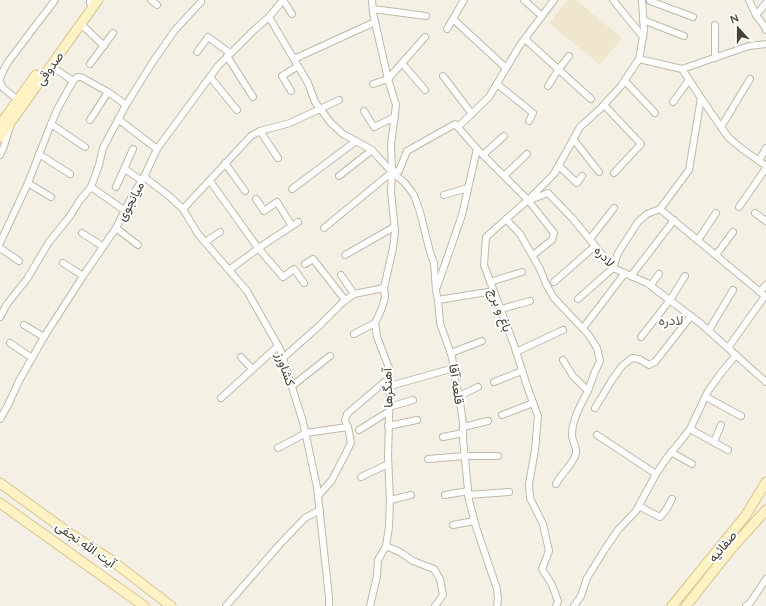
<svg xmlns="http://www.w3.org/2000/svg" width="766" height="606" font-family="Quicksand,Vazirmatn,sans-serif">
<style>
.education{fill:#efe6ce}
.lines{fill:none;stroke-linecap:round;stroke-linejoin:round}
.street-casing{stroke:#c1b9a8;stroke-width:8}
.secondary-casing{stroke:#d8c791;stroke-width:11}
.street{stroke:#fff;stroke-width:6}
.secondary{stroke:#fff2c5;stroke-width:9}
.labels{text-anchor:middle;stroke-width:4;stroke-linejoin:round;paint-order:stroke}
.street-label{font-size:13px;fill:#484134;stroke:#fff}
.neighbourhood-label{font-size:14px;fill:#6c5f4b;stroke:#fff}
</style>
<rect width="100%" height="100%" fill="#f5f0e6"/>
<path class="education" d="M568,0H576L622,38L600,65L549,23Z"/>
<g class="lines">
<defs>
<g id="street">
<path d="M90,0V3"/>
<path d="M151,0L157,5"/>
<path d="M283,0L292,14"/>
<path d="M524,0L542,16"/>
<path d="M613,0L643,37"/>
<path d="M642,0L644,31L639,59L682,69L701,98L689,170L660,209L765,296L728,348"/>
<path d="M749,0L756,15L765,27L766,30"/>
<path d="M650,1L693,17"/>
<path d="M373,9L426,16"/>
<path d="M756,15L766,3"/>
<path d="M269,17L308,83L315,102L331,123L343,134L372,150L378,157L392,172L405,183L414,195L420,212L430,252L434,263L436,291L438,300L440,323L452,357L456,385L459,396L463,423V439L469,500L476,527L497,589L498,599L497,606"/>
<path d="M453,19L506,68"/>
<path d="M643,20L684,36"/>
<path d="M81,24L104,46"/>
<path d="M715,25V58"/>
<path d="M447,29L464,0"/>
<path d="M525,39L591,99"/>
<path d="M197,52L208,37L230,53"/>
<path d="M227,56L253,97"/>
<path d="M294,59L375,22"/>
<path d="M402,63L425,90"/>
<path d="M90,64L113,33"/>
<path d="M51,66L73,81L77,77H81L108,92L126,105"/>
<path d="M682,69L749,46L766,44"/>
<path d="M443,76L472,114"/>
<path d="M210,77L237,110"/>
<path d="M0,79L3,71L8,62L55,0"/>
<path d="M625,81L655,113"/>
<path d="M0,82L3,88L18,100"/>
<path d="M373,84L388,79L425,37"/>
<path d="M497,84L533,113L529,121"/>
<path d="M548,86L558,70L569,56"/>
<path d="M291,91L282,76L298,66"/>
<path d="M701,98L728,137L741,148L766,166"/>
<path d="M673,102L689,80"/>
<path d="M604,105L641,144L614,173"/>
<path d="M364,111L374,127L395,117"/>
<path d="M118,119L157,149"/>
<path d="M90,120L108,92"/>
<path d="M51,124L85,147"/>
<path d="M458,127L489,97L520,45L554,0"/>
<path d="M721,127L750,79"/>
<path d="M260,131L278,158"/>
<path d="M574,140L599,172"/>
<path d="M39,154L70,174"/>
<path d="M0,155L3,149L10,126"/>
<path d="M483,155L504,136"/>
<path d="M759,161L766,148"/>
<path d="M225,163L245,191"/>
<path d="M559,166L577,183L582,176"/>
<path d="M125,169L142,181"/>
<path d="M392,172L399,171L407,151L455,124L477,149L528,200L554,233L552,240L533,255"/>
<path d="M339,176L372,150"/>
<path d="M504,176L527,154"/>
<path d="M144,177L169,196L183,209L198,234L247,291L280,349L303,422L317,487L329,597V606"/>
<path d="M210,181L258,248L283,277L294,269L304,283"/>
<path d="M28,183L51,197"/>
<path d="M91,187L124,210"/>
<path d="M116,187L133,149"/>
<path d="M292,189L356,141"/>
<path d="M444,195L468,188"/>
<path d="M256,199L264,211L277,202L292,226"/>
<path d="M530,200L548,193L573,219L613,268L647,283L700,323L766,382"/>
<path d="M739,207L766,168"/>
<path d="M183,209L251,136L260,131L290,123L339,100"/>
<path d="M755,213L766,221"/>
<path d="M506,219L520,234L540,269L546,284L554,298L588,334L597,348L600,361L594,374L588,391L573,376L563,360"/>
<path d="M116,228L138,245"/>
<path d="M324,228L392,172"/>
<path d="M82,233L102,246"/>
<path d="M590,239L614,208"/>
<path d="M698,240L716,213"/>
<path d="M205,242L220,232"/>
<path d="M0,243L28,183L51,124L58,108L73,81"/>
<path d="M0,248L19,261"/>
<path d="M345,255L394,227"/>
<path d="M716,255L733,232"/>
<path d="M63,263L83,276"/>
<path d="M305,264L313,259L345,300"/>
<path d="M229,270L263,245L298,222"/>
<path d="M341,275L354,294"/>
<path d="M631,276L674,220"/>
<path d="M490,282L522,272"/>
<path d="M554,282L595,246"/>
<path d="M651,285L659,274"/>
<path d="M437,287L462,215L477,149"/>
<path d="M760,292L766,285"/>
<path d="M578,299L613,268L618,253L638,222L647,214L660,209"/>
<path d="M438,300L494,291"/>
<path d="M501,309L530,301"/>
<path d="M0,317L7,304L27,279L49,242L70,216L80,200L91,187L99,165L103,148L111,133L126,105L152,63L175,30L201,2V0"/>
<path d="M24,325L44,337"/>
<path d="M583,328L625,273"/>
<path d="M709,330L733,290"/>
<path d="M354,334L375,323"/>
<path d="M641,337L670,300L685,276"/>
<path d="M10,343L32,358"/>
<path d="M516,352L563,330"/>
<path d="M451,353L482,341"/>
<path d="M241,357L252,369"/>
<path d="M283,358L319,326L342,303L354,294L384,288"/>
<path d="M494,382L522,371"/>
<path d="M292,386L330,356"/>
<path d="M390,386L454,368"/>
<path d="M459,396L478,387"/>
<path d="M706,397L741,416"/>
<path d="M221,398L278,346"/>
<path d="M389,407L413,400"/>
<path d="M595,408L612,380L622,366L632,358L639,359L649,365L655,362L691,316"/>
<path d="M502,415L533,403"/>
<path d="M0,419L8,405L19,381L44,337L83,276L116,228L132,196L144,177L157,149L218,66L254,30L269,17L283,0"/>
<path d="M388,426L417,420"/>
<path d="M463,427L488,421"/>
<path d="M690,429L728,450"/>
<path d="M359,430L388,412"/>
<path d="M597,435L656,474"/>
<path d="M443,437L463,433"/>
<path d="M714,442L721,425"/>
<path d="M278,448L306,433L348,427"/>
<path d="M671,452L692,464"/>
<path d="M428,459L465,456H498"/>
<path d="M361,477L388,464"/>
<path d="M556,484C561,473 574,464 576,453C577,447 572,441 572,435C572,420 581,404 588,391"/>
<path d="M445,495L468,491"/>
<path d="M468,495L509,492"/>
<path d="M318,496L332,480L351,443L348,427L345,421L347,414L389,378"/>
<path d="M390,500L411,495"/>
<path d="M639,506L652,513L660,517L666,510L672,499"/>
<path d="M453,525L474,521"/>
<path d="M386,546L400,552L413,561L434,569L440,579L443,595L435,606"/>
<path d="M226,606L280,544L305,518L320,510"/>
<path d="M370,606L377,576L378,560L386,546L389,527L390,500L388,456L390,386L389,368L377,337L375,323L382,308L385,297L384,288L393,248L395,231L391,191L392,172L391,145L396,105L388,79L373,13L372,0"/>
<path d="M556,606L558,601L552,585L542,569L549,551L543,524L530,498L529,484L535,450L538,416L528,389L514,345L484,265L486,237L528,200L554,174L580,127L600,109L621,86L639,59"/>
<path d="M574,606L581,596L587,578L605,549L618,530L636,511L656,474L666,459L679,443L690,429L708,391L721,373L736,355"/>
<path d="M746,606L750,603L766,579"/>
</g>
<g id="secondary">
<path d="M0,125L36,75"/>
<path d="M0,137L98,0"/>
<path d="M0,483L69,533L111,560L171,606"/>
<path d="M0,503L144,606"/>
<path d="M672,606L746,515L766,482"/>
<path d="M686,606L731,549L766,510"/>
</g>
</defs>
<use href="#street" class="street-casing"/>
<use href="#secondary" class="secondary-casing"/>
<use href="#street" class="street"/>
<use href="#secondary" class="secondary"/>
</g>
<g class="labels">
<g class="street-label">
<text transform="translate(49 68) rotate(-54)" y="5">صدوقی</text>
<text transform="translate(130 201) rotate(-61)" y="5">میانجوی</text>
<text transform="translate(605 256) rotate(48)" y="5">لادره</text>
<text transform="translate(501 310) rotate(70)" y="5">باغ و برج</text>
<text transform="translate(286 369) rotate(71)" y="5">کشاورز</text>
<text transform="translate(457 384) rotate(81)" y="5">قلعه آقا</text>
<text transform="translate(387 388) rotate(-92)" y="5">آهنگرها</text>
<text transform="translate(86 544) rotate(35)" y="5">آیت الله نجفی</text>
<text transform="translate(722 546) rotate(-50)" y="5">صفائیه</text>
</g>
<g class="neighbourhood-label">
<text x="671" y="325">لادره</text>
</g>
</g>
<g transform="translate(738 28) rotate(339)" stroke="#ffffff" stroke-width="3" paint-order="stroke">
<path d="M0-3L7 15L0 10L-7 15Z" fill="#484134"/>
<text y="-6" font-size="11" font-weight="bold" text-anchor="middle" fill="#484134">N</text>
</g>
</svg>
